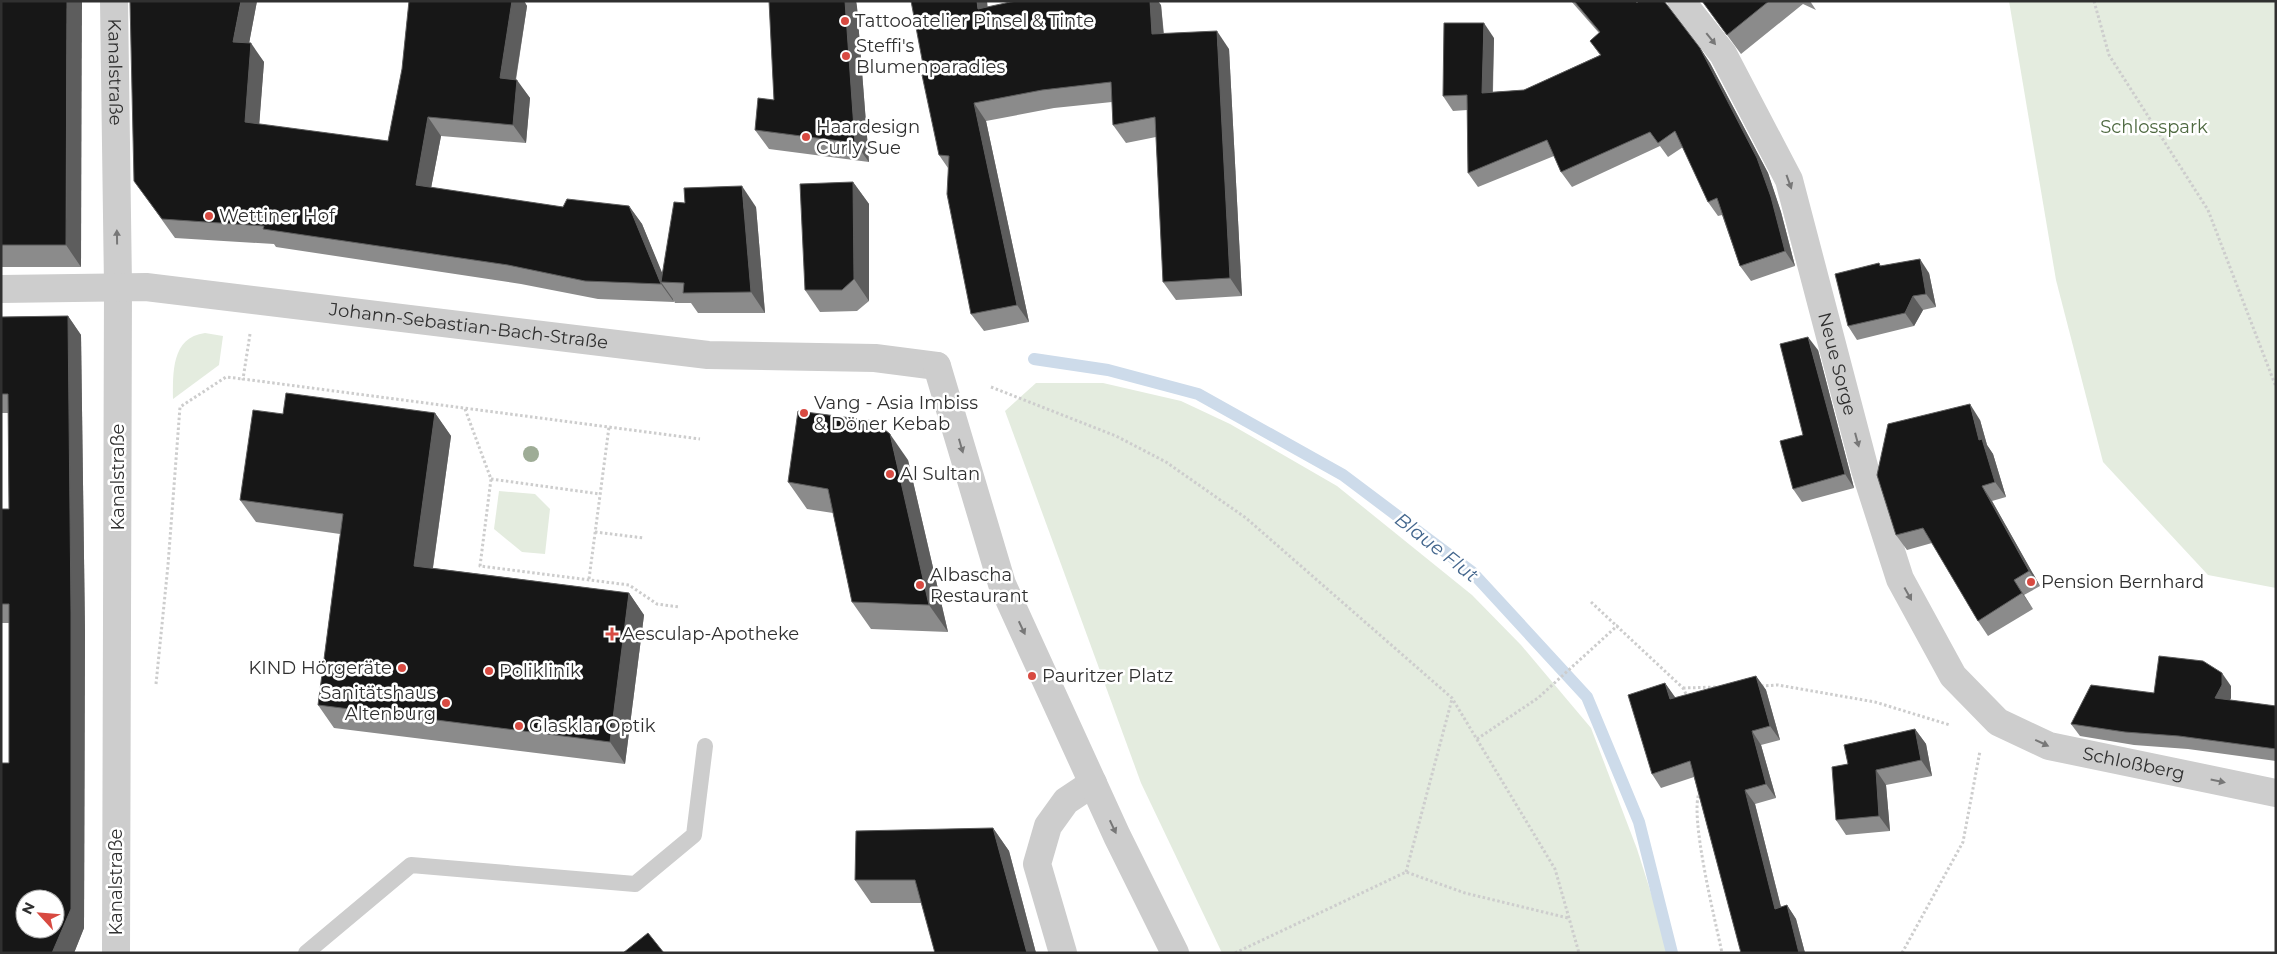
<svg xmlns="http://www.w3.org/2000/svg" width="2277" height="954" font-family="Montserrat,sans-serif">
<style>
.green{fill:#e4ecdf}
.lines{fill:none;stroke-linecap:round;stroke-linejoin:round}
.stream{stroke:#cddbea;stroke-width:12}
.path{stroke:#cdcdcd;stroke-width:3;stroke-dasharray:2.5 2.5;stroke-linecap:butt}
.service{stroke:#cdcdcd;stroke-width:16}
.minor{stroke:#cdcdcd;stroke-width:28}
.tertiary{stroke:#cdcdcd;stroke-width:28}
.tree{fill:#9eac96}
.wall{fill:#8b8b8b}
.shaded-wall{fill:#5d5d5d}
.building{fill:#171717;stroke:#5d5d5d;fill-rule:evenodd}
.oneway{fill:#777}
.poi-dot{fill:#d84a41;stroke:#fff;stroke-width:2}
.labels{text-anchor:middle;stroke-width:5;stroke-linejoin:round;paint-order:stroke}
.poi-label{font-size:18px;fill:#303030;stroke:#fff;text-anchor:start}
.street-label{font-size:18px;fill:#303030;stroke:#fff}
.park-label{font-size:18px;fill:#4e6940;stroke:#fff}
.water-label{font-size:19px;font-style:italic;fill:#43668d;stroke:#fff}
</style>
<rect width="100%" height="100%" fill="#fff"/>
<g class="green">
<path d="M2009,1H2276V588L2208,575L2103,462L2056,280Z"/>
<path d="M205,333L223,336L219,365L173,399C173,374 171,337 205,333Z"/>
<path d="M1036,383H1103L1181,401L1230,424L1337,486L1472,595L1521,645L1591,728L1637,849L1670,953H1222L1141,783L1005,411Z"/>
<path d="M499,491L535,494L550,509L545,554L522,552L494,529Z"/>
</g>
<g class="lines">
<path class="stream" d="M1034,359L1108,370L1198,394L1343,475L1472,572L1587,697L1639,822L1672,953"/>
<g class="path">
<path d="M2094,1L2109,55L2208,210L2276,387"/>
<path d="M250,334L243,379L700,439"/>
<path d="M991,387L1116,436L1166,462L1246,518L1452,698L1555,869L1579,953"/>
<path d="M465,409L491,479L480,566L629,585L657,604L679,607"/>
<path d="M491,479L600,494"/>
<path d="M595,532L644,538"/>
<path d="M589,579L609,427"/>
<path d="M1591,602L1683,688L1688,698"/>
<path d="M156,684L168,565L180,407L226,377L243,379"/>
<path d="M1761,686L1778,685L1875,702L1950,725"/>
<path d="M1683,688L1718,687"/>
<path d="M1477,739L1538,698L1618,625"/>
<path d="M1700,791C1688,812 1716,923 1722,953"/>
<path d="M1406,872L1452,699"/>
<path d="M1235,953L1406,872L1465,893L1568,918"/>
<path d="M1902,953L1963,842L1980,751"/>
</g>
<path class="service" d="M306,953L411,865L635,884L694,835L705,746"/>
<g class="minor">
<path id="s1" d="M114,1L118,286L116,953"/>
<path id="s2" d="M1681,1L1723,54L1789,180L1865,470L1900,579L1953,676L1998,722L2049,746L2276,793"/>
<path id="s3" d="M1,289L146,287L708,355L875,358L937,366"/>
<path d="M1063,953L1037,864L1048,826L1066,801L1093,783"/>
</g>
<path class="tertiary" d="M937,366L1002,584L1117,836L1175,953"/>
</g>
<circle class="tree" cx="531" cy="454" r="8"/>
<g class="wall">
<path d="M1,1L81,267H1Z"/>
<path d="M257,1L249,43L264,62L259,124L388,141L402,69L409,1H524L527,6L516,80L530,98L526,143L441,136L431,188L563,207L629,206L642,224L662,274L756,207L765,313H698L691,303H675L673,299L674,302L598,299L521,284L276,247L274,244L175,238L134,181Z"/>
<path d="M769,1H856L857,7L869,162L769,149L755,130L774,100Z"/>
<path d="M1571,1H1635L1700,48L1710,63L1768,173L1781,212L1795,266L1751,281L1740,266L1722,215L1718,216L1708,202L1683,147L1668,157L1660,146L1572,187L1561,172L1554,156L1478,187L1468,173L1467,110L1453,111L1443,96L1494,38L1493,92L1524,90L1600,55L1590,41L1599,33Z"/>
<path d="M1702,1H1810L1816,10L1803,4L1741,54Z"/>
<path d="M1161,5L1164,34L1229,49L1242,296L1176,300L1163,282L1156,137L1126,143L1113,125L1112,102L1054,108L986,121L1029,322L984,331L971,314L948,168L939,155L925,75L987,7Z"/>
<path d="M853,182L869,204V301L857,311L820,312L805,290Z"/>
<path d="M1879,263L1881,266L1929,273L1936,307L1923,310L1914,326L1857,340L1848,326Z"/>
<path d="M68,316L81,335L85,631L84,928L74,953H1L9,763V623H1V509H9L8,413H1V317Z"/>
<path d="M1818,350L1854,488L1802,502L1793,489L1803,435Z"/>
<path d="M435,413L451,436L433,568L629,593L644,615L625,764L334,728L318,705L340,534L256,522L240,500L283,414Z"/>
<path d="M1980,420L1987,445L1993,454L2006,497L1992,501L2040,586L2024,595L2033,609L1988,636L1978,621L1932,543L1907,550L1896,535Z"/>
<path d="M908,460L948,632L871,629L852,602L833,513L807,509L788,482Z"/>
<path d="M1756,676L1766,690L1780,740L1761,745L1776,798L1755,804L1781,907L1787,905L1796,919L1805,953H1741L1694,777L1661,788L1652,774L1665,683L1675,698Z"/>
<path d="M2231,686V698L2230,700L2276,706V761L2188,749L2134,745L2080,736L2071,724L2154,693Z"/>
<path d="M1915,729L1926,744L1932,776L1886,785L1890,831L1846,835L1836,820L1848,764Z"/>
<path d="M993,828L1009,851L1036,953H935L922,903H871L855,880Z"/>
</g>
<g class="shaded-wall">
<path d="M67,1H82L81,267L66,245Z"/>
<path d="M241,1H257L246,60L233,42Z"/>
<path d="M512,1H524L527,6L513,96L500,78Z"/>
<path d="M845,1H856L857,7L869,162L855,143Z"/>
<path d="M977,1H987L990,27L978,9Z"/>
<path d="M1150,1H1158L1161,5L1165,52L1152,34Z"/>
<path d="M1484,23L1494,38L1492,108L1482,93Z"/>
<path d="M1217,31L1229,49L1242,296L1230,278Z"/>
<path d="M251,43L264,62L258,141L245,122Z"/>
<path d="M1700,48L1710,63L1768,173L1781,212L1795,266L1785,251Z"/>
<path d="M517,80L530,98L526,143L513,125Z"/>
<path d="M974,103L986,121L1029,322L1017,305Z"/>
<path d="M428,117L441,136L428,204L416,185Z"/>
<path d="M853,182L869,204V301L854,279Z"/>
<path d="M742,186L756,207L765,313L751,292Z"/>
<path d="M629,206L642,224L666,282H661L673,299L674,302L661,284Z"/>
<path d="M1920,259L1929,273L1936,307L1926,294Z"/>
<path d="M1913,296L1923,310L1914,326L1905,313Z"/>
<path d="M68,316L81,335L85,631L84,928L74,953H52Z"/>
<path d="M1808,337L1818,350L1854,488L1845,474Z"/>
<path d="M1970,404L1980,420L1987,445L1993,454L2006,497L1995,482L1979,440Z"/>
<path d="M435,413L451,436L430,588L414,566Z"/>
<path d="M890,434L908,460L948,632L929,605Z"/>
<path d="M1982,486L1992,501L2040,586L2029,571Z"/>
<path d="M2014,580L2024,595L2033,609L2022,593Z"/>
<path d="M629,593L644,615L625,764L610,742Z"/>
<path d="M2222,673L2231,686V698L2224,710L2215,698Z"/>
<path d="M1756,676L1766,690L1780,740L1770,726Z"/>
<path d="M1665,683L1675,697L1680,713L1670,699Z"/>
<path d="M1915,729L1926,744L1932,776L1921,760Z"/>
<path d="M1752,731L1761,745L1776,798L1766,784Z"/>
<path d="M1876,770L1886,785L1890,831L1879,816Z"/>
<path d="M1745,790L1755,804L1785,923L1775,909Z"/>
<path d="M993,828L1009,851L1036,953H1027Z"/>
<path d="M1787,905L1796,919L1805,953H1799Z"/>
</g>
<g class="building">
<path d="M1,1H67L66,245H1Z"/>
<path d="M130,1H241L233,42L251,43L245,122L388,141L402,69L409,1H512L500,78L517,80L513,125L428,117L416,185L563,207L567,199L629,206L661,284L585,281L508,265L263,229L264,226L162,219L134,181Z"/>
<path d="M769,1H845L855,143L755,130L758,98L774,100Z"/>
<path d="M911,1H977L978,9L1010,2L1018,1H1150L1152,34L1217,31L1230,278L1163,282L1155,117L1113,125L1111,82L1042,90L974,103L1017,305L971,314L947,194L949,156L939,155L922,75H925Z"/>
<path d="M1574,1H1635L1637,3L1638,1H1664L1700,48L1757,158L1771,197L1785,251L1740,266L1717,198L1708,202L1675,131L1658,143L1650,132L1561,172L1547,140L1468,173L1467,95L1443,96L1444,23H1484L1482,93L1524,90L1601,55L1590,41L1600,32Z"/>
<path d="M1702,1H1769L1727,35Z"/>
<path d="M853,182L854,279L842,290H805L800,184Z"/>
<path d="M742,186L751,292L683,293L684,283L661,282L674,202L685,203L684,188Z"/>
<path d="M1920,259L1926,294L1913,296L1905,313L1848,326L1835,274L1879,263L1880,266Z"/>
<path d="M68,316L71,612V909L52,953H1V763H9V604H1V509H9L8,394H1V317ZM25,899H55V929H25Z"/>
<path d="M1808,337L1845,474L1793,489L1780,441L1803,435L1780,344Z"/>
<path d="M286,393L435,413L414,566L629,593L610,742L318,705L343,514L240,500L253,410L283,414Z"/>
<path d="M1970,404L1979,440L1982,439L1995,482L1982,486L2029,571L2014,580L2022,593L1978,621L1923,528L1896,535L1877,475L1888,424Z"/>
<path d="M798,411L874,421L890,434L929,605L852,602L828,489L788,482Z"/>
<path d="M2159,656L2203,661L2222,673V685L2215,698L2276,706V749L2179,736L2125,732L2071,724L2091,685L2154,693Z"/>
<path d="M1756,676L1770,726L1752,731L1766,784L1745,790L1775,909L1787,905L1799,953H1741L1690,761L1652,774L1628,695L1665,683L1670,699Z"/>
<path d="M1915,729L1921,760L1876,770L1879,816L1836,820L1832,767L1848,764L1844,745Z"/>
<path d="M993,828L1027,953H935L915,880H855L856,831Z"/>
<path d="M648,933L664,953H623Z"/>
</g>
<defs><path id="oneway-solid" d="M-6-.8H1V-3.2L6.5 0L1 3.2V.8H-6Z" transform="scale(1.25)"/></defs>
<g class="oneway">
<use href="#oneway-solid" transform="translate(1711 39) rotate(51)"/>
<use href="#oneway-solid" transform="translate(1789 182) rotate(70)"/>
<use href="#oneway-solid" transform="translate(117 237) rotate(-91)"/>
<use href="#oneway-solid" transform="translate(1857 440) rotate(75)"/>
<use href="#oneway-solid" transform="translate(961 446) rotate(74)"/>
<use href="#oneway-solid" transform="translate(1908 594) rotate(61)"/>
<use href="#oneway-solid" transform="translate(1022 628) rotate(65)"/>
<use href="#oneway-solid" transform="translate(2042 743) rotate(25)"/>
<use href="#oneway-solid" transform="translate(2218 781) rotate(12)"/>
<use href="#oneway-solid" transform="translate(1113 827) rotate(65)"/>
</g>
<g class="poi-dot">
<circle cx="845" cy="21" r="5"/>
<circle cx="846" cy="56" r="5"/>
<circle cx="806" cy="137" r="5"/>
<circle cx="209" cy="216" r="5"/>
<circle cx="804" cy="413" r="5"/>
<circle cx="890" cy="474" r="5"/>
<circle cx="2031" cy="582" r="5"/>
<circle cx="920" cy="585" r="5"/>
<path d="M609.5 626.5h5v5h5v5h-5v5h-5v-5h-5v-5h5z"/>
<circle cx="402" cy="668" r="5"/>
<circle cx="489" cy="671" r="5"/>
<circle cx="1032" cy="676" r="5"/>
<circle cx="446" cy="703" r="5"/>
<circle cx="519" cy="726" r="5"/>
</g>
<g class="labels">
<g class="poi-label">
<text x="855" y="27">Tattooatelier Pinsel &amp; Tinte</text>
<text x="856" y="52">Steffi's<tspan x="856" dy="21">Blumenparadies</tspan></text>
<text x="816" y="133">Haardesign<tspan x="816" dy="21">Curly Sue</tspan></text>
<text x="219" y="222">Wettiner Hof</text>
<text x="814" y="409">Vang - Asia Imbiss<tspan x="814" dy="21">&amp; Döner Kebab</tspan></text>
<text x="900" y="480">Al Sultan</text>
<text x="930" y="581">Albascha<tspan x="930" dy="21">Restaurant</tspan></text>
<text x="2041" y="588">Pension Bernhard</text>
<text x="622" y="640">Aesculap-Apotheke</text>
<text x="392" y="674" text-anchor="end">KIND Hörgeräte</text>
<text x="499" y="677">Poliklinik</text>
<text x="1042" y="682">Pauritzer Platz</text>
<text x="436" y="699" text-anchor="end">Sanitätshaus<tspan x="436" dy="21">Altenburg</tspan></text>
<text x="529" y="732">Glasklar Optik</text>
</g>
<g class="street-label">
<text dy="6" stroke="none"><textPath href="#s1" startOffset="71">Kanalstraße</textPath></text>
<text dy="6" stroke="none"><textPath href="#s3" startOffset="470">Johann-Sebastian-Bach-Straße</textPath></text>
<text dy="6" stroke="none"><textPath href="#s2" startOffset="400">Neue Sorge</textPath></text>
<text transform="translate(118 477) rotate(-90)" y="6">Kanalstraße</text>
<text dy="6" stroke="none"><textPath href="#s2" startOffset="942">Schloßberg</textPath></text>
<text transform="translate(116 882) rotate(-90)" y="6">Kanalstraße</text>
</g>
<g class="park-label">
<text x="2154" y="133">Schlosspark</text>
</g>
<g class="water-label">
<text transform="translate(1437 547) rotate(38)" y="7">Blaue Flut</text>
</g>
</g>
<rect width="2277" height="954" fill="none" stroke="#303030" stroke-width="5"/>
<g transform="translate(40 914) rotate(296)"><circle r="24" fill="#ffffff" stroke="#acacac"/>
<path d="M0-4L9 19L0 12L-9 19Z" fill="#d84a41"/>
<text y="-8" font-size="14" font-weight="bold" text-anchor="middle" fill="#303030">N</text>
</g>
</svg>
